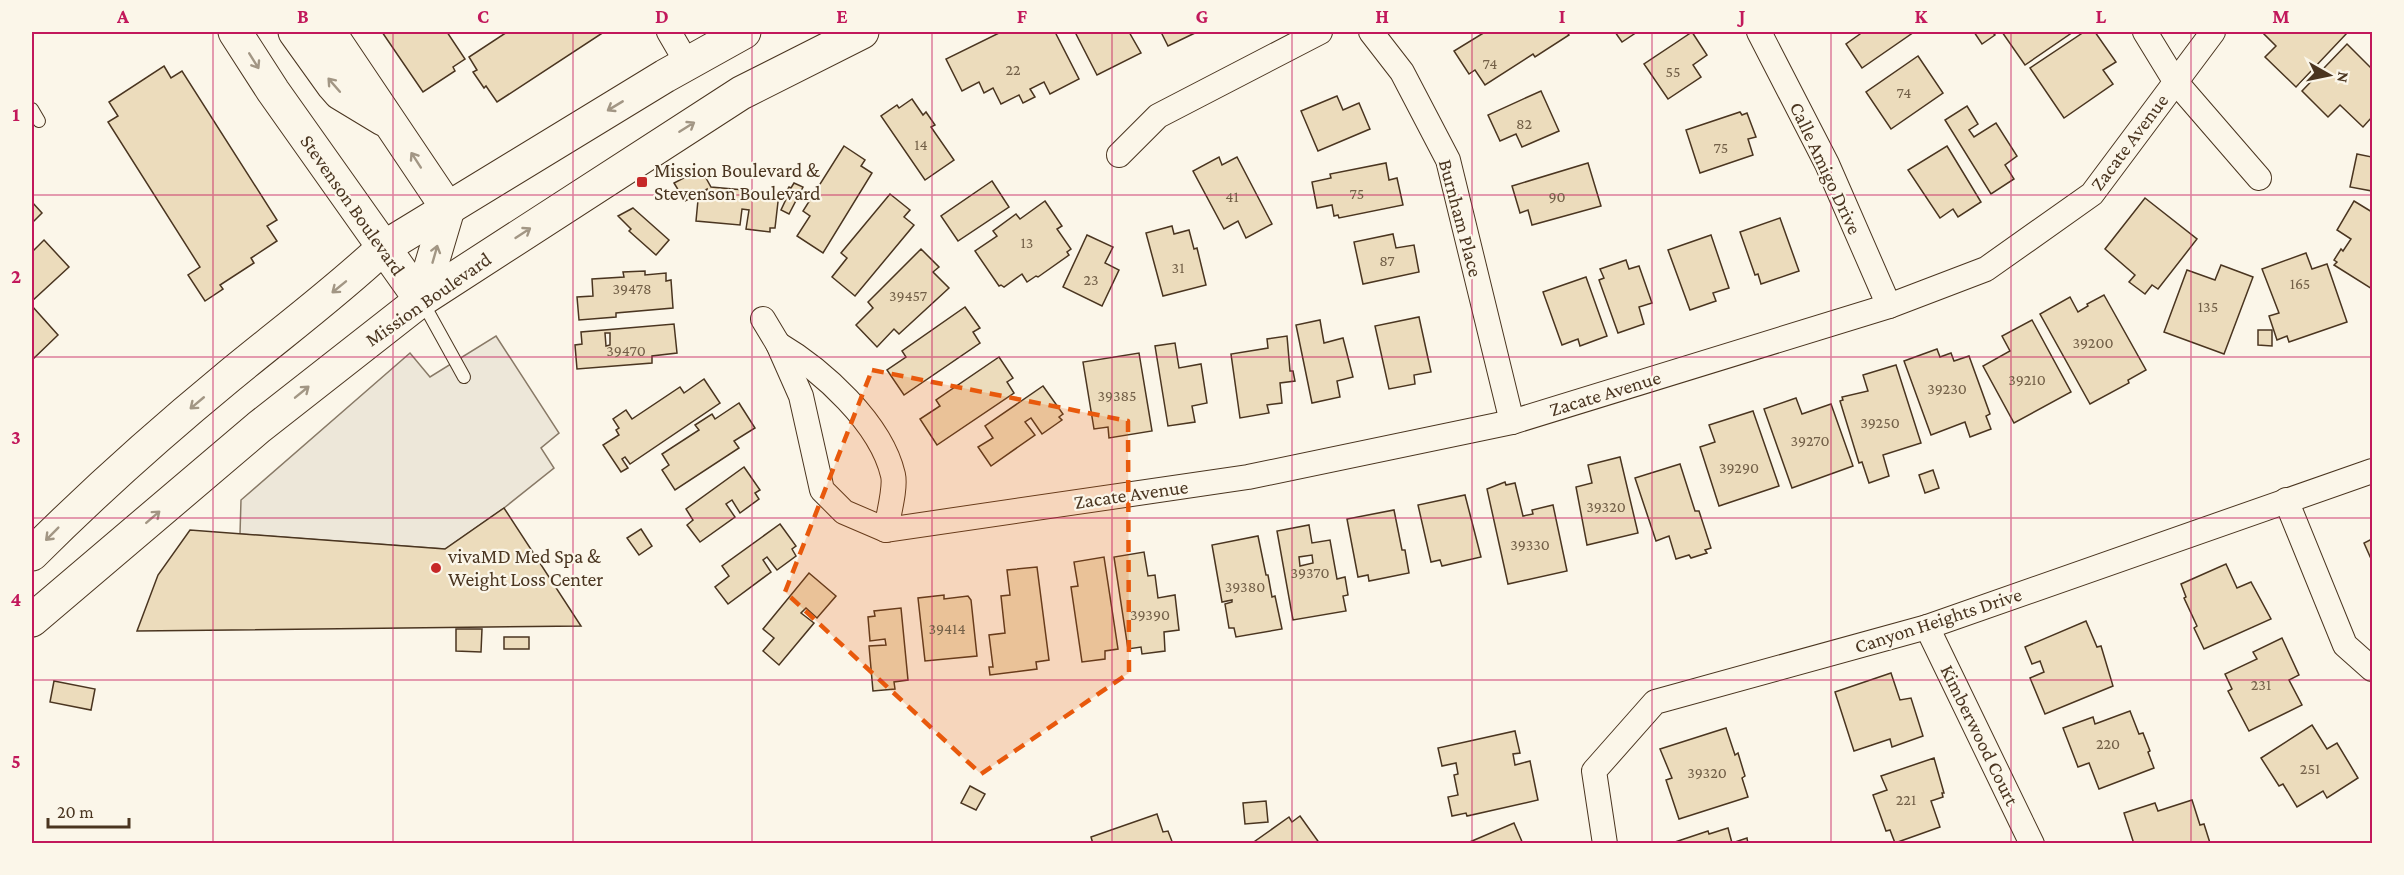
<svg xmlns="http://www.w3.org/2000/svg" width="2404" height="875" font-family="'Crimson Pro',serif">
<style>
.parking{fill:#ede7d9;stroke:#887966;stroke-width:1.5}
.building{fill:#ecdcbc;stroke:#4a3520;stroke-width:1.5;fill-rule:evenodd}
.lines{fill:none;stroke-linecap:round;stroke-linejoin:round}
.lane-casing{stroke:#4a3520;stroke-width:14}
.street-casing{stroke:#4a3520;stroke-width:26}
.primary-casing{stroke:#4a3520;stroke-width:35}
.lane{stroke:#fbf6e9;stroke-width:12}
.street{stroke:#fbf6e9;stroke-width:24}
.primary{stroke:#fbf6e9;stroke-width:33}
.oneway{stroke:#a29684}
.marked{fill:#e8590c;fill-opacity:0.2;stroke:#e8590c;stroke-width:4.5;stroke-dasharray:12 8;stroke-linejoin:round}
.grid{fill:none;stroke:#c2185b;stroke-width:1.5;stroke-opacity:0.55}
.poi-dot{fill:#c62828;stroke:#fbf6e9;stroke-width:2}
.labels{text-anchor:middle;stroke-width:4.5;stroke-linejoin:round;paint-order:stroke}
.number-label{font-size:16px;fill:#725f47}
.street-label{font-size:20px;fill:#4a3520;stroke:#fbf6e9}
.poi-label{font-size:20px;fill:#4a3520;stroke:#fbf6e9;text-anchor:start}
.neatline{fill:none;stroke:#c2185b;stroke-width:2}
.grid-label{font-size:20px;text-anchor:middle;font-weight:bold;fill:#c2185b}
</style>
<rect width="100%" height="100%" fill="#fbf6e9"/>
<path class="parking" d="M496,336L559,433L541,448L554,468L504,508L445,549L240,534L241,500L410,353L430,377Z"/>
<g class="building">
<path d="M382,32H447L465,59L453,67L455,71L423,92Z"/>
<path d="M507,32H604L497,102L486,86L484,88L473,72L477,70L469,57Z"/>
<path d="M1001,32H1055L1079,79L1050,94L1044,82L1030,89L1035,97L1023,103L1019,95L1001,104L993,88L984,93L979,82L962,91L946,59Z"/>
<path d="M1075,32H1129L1141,53L1097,75Z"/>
<path d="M1161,32H1197L1168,46Z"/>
<path d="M1485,32H1567L1569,35L1535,57L1533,54L1485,85L1475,70L1469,74L1454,51Z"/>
<path d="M1615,32H1637L1622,42Z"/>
<path d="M1692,32L1707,55L1693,65L1701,77L1668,99L1644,64Z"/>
<path d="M1858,32H1914L1862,68L1846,44L1860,34Z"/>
<path d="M1974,32H1992L1995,35L1982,44Z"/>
<path d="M2002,32H2073L2025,65Z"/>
<path d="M2084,32H2095L2116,62L2103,70L2113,84L2064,118L2030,68Z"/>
<path d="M2267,32H2345L2347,33L2296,87L2265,57L2276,46L2264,34Z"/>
<path d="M2347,44L2372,69V117L2363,127L2340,105L2328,117L2302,91Z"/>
<path d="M1918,56L1943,93L1891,129L1866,92Z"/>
<path d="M164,66L171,78L182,71L277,220L267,226L277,241L251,258L254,263L220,285L223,289L205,301L188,275L200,267L108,122L118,116L109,102Z"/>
<path d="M1541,91L1559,131L1522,147L1516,134L1500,141L1488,115Z"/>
<path d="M1337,96L1343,110L1359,103L1370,129L1318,151L1301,111Z"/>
<path d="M912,99L923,115L926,112L935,125L931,127L954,160L925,180L881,116L897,105L899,108Z"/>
<path d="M1967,106L1978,124L1969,130L1974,137L1996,123L2017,156L2005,165L2014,179L1991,194L1945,120Z"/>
<path d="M1740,112L1742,115L1747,113L1756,137L1748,139L1753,155L1700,173L1686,130Z"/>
<path d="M844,146L865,160L861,166L872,173L823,253L797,236L810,216L803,211Z"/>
<path d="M1947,146L1981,202L1958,217L1953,209L1940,218L1908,170Z"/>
<path d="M2357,154L2372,157V191L2350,187Z"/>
<path d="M1219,157L1222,165L1237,157L1272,224L1246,238L1238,221L1224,229L1193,171Z"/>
<path d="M1386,163L1389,180L1397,178L1403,205L1339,218L1338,215L1334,216L1332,205L1317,208L1312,182L1331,178L1330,174Z"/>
<path d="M1588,163L1601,206L1532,225L1528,210L1520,213L1512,186Z"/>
<path d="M701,169L711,187L779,193L775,228H770V232L746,229L749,210L742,209L740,225L696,221L698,200H706L707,189L685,201L674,183Z"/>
<path d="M992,181L1009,207L958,241L941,216Z"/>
<path d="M794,183L803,187L789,214L781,210L789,193L786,192L789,187L791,188Z"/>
<path d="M890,194L910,210L904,217L914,225L855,296L832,277L847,258L841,253Z"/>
<path d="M2145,198L2197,239L2158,289L2152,285L2145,294L2129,282L2135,275L2105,249Z"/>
<path d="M1045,201L1062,226L1057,229L1071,249L1067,252L1069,255L1038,277L1036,276L1027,282L1022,274L1004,287L1001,285L999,286L975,251L997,236L993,231L1016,214L1020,219Z"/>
<path d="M2354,201L2372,212V289L2334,265L2337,262L2334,260L2341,249L2343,251L2351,239L2337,230Z"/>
<path d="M32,202L42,213L32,223Z"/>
<path d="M633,208L669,240L656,255L629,231L631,229L618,216Z"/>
<path d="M1780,218L1799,271L1761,284L1758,274L1755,275L1740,232Z"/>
<path d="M1172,226L1174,234L1189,230L1194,249L1197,248L1206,285L1163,296L1146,233Z"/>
<path d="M1393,234L1396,248L1414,245L1419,272L1363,284L1354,242Z"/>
<path d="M1087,235L1113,247L1105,263L1119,270L1102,306L1063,287Z"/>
<path d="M1711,235L1729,288L1713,293L1716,301L1690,310L1668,250Z"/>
<path d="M44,240L69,267L32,301V252Z"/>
<path d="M921,249L939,267L933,272L949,288L899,334L894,329L877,347L856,325L873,308L868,302Z"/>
<path d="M2306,253L2312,269L2327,264L2347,322L2289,342L2287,336L2277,340L2269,316L2279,313L2262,269Z"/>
<path d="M1626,260L1629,269L1639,266L1652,303L1639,307L1644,324L1618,333L1599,280L1604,278L1600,269Z"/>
<path d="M2221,265L2253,277L2224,354L2164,332L2187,270L2215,280Z"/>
<path d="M645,271V275L666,273V281L671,280L673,308L616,313V317L579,320L577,297L593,296L592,279L624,277L623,272Z"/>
<path d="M1586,277L1607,336L1580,346L1578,339L1562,345L1543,292Z"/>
<path d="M2104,295L2146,370L2128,380L2129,383L2090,404L2040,314L2070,297L2078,312L2088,306L2087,304Z"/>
<path d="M32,306L58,335L32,360Z"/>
<path d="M965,307L980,328L973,332L980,343L904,395L887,370L906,357L902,351Z"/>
<path d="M1419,317L1431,372L1414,375L1415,384L1389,389L1375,326Z"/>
<path d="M1320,320L1324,343L1343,338L1353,377L1337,381L1340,397L1312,403L1296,325Z"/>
<path d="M2032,320L2071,392L2014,423L1983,366L2010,351L2002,336Z"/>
<path d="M674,324L677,353L652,356V363L577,369L575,345L582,344L581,332ZM605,333H610V345L606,346Z"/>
<path d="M2258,330H2272V346L2258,345Z"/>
<path d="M1287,336L1290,371H1293L1295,381L1280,383L1282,403L1267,405L1269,413L1240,418L1231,354L1268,348L1267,339Z"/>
<path d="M1175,343L1179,368L1201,364L1207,403L1192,406L1195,422L1168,426L1155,346Z"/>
<path d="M1937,349L1940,357L1951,353L1954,361L1969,356L1990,414L1986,416L1991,429L1970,437L1965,422L1931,435L1904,361Z"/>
<path d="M1139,353L1152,431L1109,438L1108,427L1094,429L1083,362Z"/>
<path d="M999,357L1013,378L1007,382L1014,393L937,445L920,419L940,406L936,400Z"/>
<path d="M1896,365L1921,443L1883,455L1889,476L1869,483L1862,462L1859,463L1840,401L1843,400L1842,397L1868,391L1863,375Z"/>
<path d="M704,379L720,403L630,464L625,457L622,459L628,468L621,472L603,445L619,435L616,430L619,428L613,419L626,410L632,419L680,387L684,393Z"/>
<path d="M1043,386L1063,414L1059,417L1062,420L1042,434L1031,418L1025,422L1035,435L991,466L978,447L993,438L985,426Z"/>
<path d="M1796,398L1802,414L1831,404L1853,466L1792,488L1764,409Z"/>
<path d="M739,403L755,428L734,441L739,448L675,490L662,470L669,465L662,454L699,430L695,425L712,414L715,419Z"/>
<path d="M1753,411L1779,486L1719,506L1700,447L1715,442L1709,425Z"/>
<path d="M1620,457L1638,533L1587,545L1576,487L1592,483L1588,465Z"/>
<path d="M1680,464L1695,511H1699L1711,548L1705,550L1707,553L1691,558L1689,555L1676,559L1669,536L1656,541L1635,478Z"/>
<path d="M744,467L760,490L755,493L759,499L740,513L732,500L726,504L735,517L700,542L687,525L693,520L686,509Z"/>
<path d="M1933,470L1939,488L1925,493L1919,475Z"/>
<path d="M1505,482L1506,485L1515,483L1523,516L1533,514L1532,510L1553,505L1567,571L1508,584L1487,489Z"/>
<path d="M1465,495L1481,557L1442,566L1440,560L1431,562L1418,505Z"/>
<path d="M504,508L581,626L137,631L158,575L190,530L445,549Z"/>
<path d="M1394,510L1402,550H1405L1409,573L1369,581L1368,575L1358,577L1347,519Z"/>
<path d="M780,524L796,546L792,549L796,556L777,570L767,557L763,560L771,572L728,604L715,587L729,576L722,566Z"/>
<path d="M1309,525L1312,543L1330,540L1337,579L1345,577L1348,595L1343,596L1346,611L1293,620L1277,531ZM1312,555L1313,563L1300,566L1299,557Z"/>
<path d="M641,529L652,546L639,555L627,538Z"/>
<path d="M1258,536L1266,575H1268L1272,597L1275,596L1282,629L1236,637L1234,628H1229L1225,604L1232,602V600L1222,602L1212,545Z"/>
<path d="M2372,539V561L2364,543Z"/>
<path d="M1144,552L1148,576L1155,575L1158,598L1175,595L1179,630L1164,632L1165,651L1142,654L1141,647L1128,649L1114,557Z"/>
<path d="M1104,557L1118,649L1105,651V659L1082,662L1071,587L1078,586L1074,562Z"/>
<path d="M2226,564L2237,588L2251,582L2271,619L2204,649L2194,628L2197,626L2184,598L2186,597L2181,584Z"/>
<path d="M1037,567L1049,660L1036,662L1037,669L990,675L989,667H993L989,635L1005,633L1001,596L1010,595L1007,570Z"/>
<path d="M809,573L836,596L817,618L806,608L801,613L814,623L779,665L763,651L774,638L763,629Z"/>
<path d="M944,595V599L968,596L971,600L977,656L925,661L918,598Z"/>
<path d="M901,608L908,680L894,682L895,689L873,691L869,646L886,645L885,639L870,641L868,617L875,616L874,611Z"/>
<path d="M2086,621L2097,647L2101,646L2113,686L2045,714L2030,678L2044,672L2040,661L2032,664L2025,647Z"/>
<path d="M456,629H482L481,652L456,651Z"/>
<rect x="504" y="637" width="25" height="12"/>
<path d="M2282,638L2299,675L2289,680L2302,705L2249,731L2228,691L2232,689L2225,674L2257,659L2253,652Z"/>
<path d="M1891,673L1900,700L1911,698L1923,736L1892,747L1890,739L1854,751L1835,692Z"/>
<path d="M54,681L95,689L91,710L50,702Z"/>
<path d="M2130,711L2139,734L2143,733L2150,751L2148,752L2154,768L2099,789L2089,763L2078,767L2063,728L2093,717L2095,724Z"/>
<path d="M2312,725L2327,749L2337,743L2358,778L2327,798L2323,791L2297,807L2283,784L2279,786L2261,758Z"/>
<path d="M1726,728L1735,755L1738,753L1745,776L1742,778L1748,797L1679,819L1666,780L1672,778L1660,749Z"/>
<path d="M1515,731L1520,753L1513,754L1515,765L1530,761L1538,800L1467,816L1466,813L1452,816L1448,797L1458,795L1454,775L1458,774L1456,763L1442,766L1438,748Z"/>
<path d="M1934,758L1944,793H1942L1943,797L1931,801L1940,827L1895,843L1890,830L1886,831L1873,795L1887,790L1881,776Z"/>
<path d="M970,786L985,794L976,810L961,803Z"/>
<path d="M2192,800L2200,825L2204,824L2210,843L2134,844L2124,813L2155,803L2158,811Z"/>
<path d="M1266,801L1268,822L1245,824L1243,803Z"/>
<path d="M1157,814L1163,832L1168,831L1173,844H1093L1091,837Z"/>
<path d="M1300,816L1320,844H1251L1289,817L1292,822Z"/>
<path d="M1514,823L1523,844H1465Z"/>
<path d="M1728,828L1732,843L1747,838L1748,844L1675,842L1708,831L1709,834Z"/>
</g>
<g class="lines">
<defs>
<g id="lane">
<path d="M32,109L39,121"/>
<path d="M422,301L464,377"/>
</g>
<g id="street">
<path d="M669,32L687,63"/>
<path d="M1371,32L1402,72L1448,160L1512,422"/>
<path d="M1759,32L1827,164L1889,306"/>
<path d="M2145,32L2175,81L2259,178"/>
<path d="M1119,155L1158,116L1320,32"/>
<path d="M763,319L778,344L801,396L822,490L844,512L886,530L1248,477L1512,422L1889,306L1986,269L2092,194L2213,32"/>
<path d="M778,344C822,370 881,423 893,475C896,488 888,516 886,530"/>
<path d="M2286,500L2345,645L2372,669"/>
<path d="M1927,627L2032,844"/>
<path d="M1605,844L1594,771L1655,702L1927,627L2372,471"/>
</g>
<g id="primary">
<path d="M235,32L273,91L421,300"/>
<path d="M295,32L333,85L340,93L383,119"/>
<path d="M329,32L448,209L421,300"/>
<path d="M32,554C94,492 160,433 228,377C280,334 334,294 383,248L665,76L744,32"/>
<path d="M32,620L259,427L421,300L741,93L862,32"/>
</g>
</defs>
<use href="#lane" class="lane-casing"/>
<use href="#street" class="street-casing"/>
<use href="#primary" class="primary-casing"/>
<use href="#lane" class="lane"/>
<use href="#street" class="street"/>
<use href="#primary" class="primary"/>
</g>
<defs><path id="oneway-shaft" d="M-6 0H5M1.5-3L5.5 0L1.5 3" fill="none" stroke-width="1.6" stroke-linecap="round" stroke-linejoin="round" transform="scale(1.5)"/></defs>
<g class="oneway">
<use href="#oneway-shaft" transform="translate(254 61) rotate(58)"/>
<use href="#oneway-shaft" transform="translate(334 85) rotate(-131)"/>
<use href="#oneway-shaft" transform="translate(615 106) rotate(149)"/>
<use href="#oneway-shaft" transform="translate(687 127) rotate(-32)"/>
<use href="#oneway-shaft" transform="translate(416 160) rotate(-123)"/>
<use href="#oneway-shaft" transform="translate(523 233) rotate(-33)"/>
<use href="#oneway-shaft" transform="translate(435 254) rotate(-74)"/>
<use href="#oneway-shaft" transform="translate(339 287) rotate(141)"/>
<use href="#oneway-shaft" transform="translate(302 392) rotate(-39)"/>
<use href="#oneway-shaft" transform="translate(197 403) rotate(140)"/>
<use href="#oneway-shaft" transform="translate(153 517) rotate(-41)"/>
<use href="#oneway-shaft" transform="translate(52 534) rotate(135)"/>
</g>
<path class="marked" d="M872,370L1128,421L1129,673L981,774L785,592Z"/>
<path class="grid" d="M213,32V844M393,32V844M573,32V844M752,32V844M932,32V844M1112,32V844M1292,32V844M1472,32V844M1652,32V844M1831,32V844M2011,32V844M2191,32V844M32,195H2372M32,357H2372M32,518H2372M32,680H2372"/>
<g class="poi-dot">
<rect x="636" y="176" width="12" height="12" rx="3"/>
<circle cx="436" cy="568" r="6"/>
</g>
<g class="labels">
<g class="number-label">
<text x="1490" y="69">74</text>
<text x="1013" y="75">22</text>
<text x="1673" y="77">55</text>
<text x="1904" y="98">74</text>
<text x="1524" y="129">82</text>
<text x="921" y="150">14</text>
<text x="1721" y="153">75</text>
<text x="1357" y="199">75</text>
<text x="1232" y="202">41</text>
<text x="1557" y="202">90</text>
<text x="1027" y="248">13</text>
<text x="1387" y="266">87</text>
<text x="1178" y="273">31</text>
<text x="1091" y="285">23</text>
<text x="2300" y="289">165</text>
<text x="632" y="294">39478</text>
<text x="908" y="301">39457</text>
<text x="2208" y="312">135</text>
<text x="2093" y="348">39200</text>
<text x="626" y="356">39470</text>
<text x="2027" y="385">39210</text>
<text x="1947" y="394">39230</text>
<text x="1117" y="401">39385</text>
<text x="1880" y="428">39250</text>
<text x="1810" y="446">39270</text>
<text x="1739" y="473">39290</text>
<text x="1606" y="512">39320</text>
<text x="1530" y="550">39330</text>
<text x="1310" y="578">39370</text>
<text x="1245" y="592">39380</text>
<text x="1150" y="620">39390</text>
<text x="947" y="634">39414</text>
<text x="2261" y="690">231</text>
<text x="2108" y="749">220</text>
<text x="2310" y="774">251</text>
<text x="1707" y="778">39320</text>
<text x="1906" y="805">221</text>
</g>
<g class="street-label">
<text transform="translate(2129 142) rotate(-53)" y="7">Zacate Avenue</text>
<text transform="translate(1826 168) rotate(65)" y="7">Calle Amigo Drive</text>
<text transform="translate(353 205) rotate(55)" y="7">Stevenson Boulevard</text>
<text transform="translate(1461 218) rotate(75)" y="7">Burnham Place</text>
<text transform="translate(428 299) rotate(-35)" y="7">Mission Boulevard</text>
<text transform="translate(1605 393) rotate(-17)" y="7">Zacate Avenue</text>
<text transform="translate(1131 494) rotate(-8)" y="7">Zacate Avenue</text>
<text transform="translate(1938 620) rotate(-18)" y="7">Canyon Heights Drive</text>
<text transform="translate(1980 735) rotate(64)" y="7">Kimberwood Court</text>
</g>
<g class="poi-label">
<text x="654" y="177">Mission Boulevard &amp;<tspan x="654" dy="23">Stevenson Boulevard</tspan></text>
<text x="448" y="563">vivaMD Med Spa &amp;<tspan x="448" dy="23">Weight Loss Center</tspan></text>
</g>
</g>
<rect width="2404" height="875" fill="none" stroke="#fbf6e9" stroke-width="66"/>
<g transform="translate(2329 75) rotate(99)" stroke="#fbf6e9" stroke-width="4.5" paint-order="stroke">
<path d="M0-4.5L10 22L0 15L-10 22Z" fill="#4a3520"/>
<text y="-9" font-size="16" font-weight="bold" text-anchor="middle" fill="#4a3520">N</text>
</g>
<path d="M48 818v9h81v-9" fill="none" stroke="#4a3520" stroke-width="3"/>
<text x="57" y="818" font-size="18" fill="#4a3520" stroke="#fbf6e9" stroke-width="4.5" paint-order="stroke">20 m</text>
<rect x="33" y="33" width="2338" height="809" class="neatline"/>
<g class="grid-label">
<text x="123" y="23">A</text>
<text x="303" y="23">B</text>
<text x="483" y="23">C</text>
<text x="662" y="23">D</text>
<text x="842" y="23">E</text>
<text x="1022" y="23">F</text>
<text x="1202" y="23">G</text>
<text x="1382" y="23">H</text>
<text x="1562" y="23">I</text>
<text x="1742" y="23">J</text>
<text x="1921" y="23">K</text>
<text x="2101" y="23">L</text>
<text x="2281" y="23">M</text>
<text x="16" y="121">1</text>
<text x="16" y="283">2</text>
<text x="16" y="444">3</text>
<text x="16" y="606">4</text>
<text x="16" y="768">5</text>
</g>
</svg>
